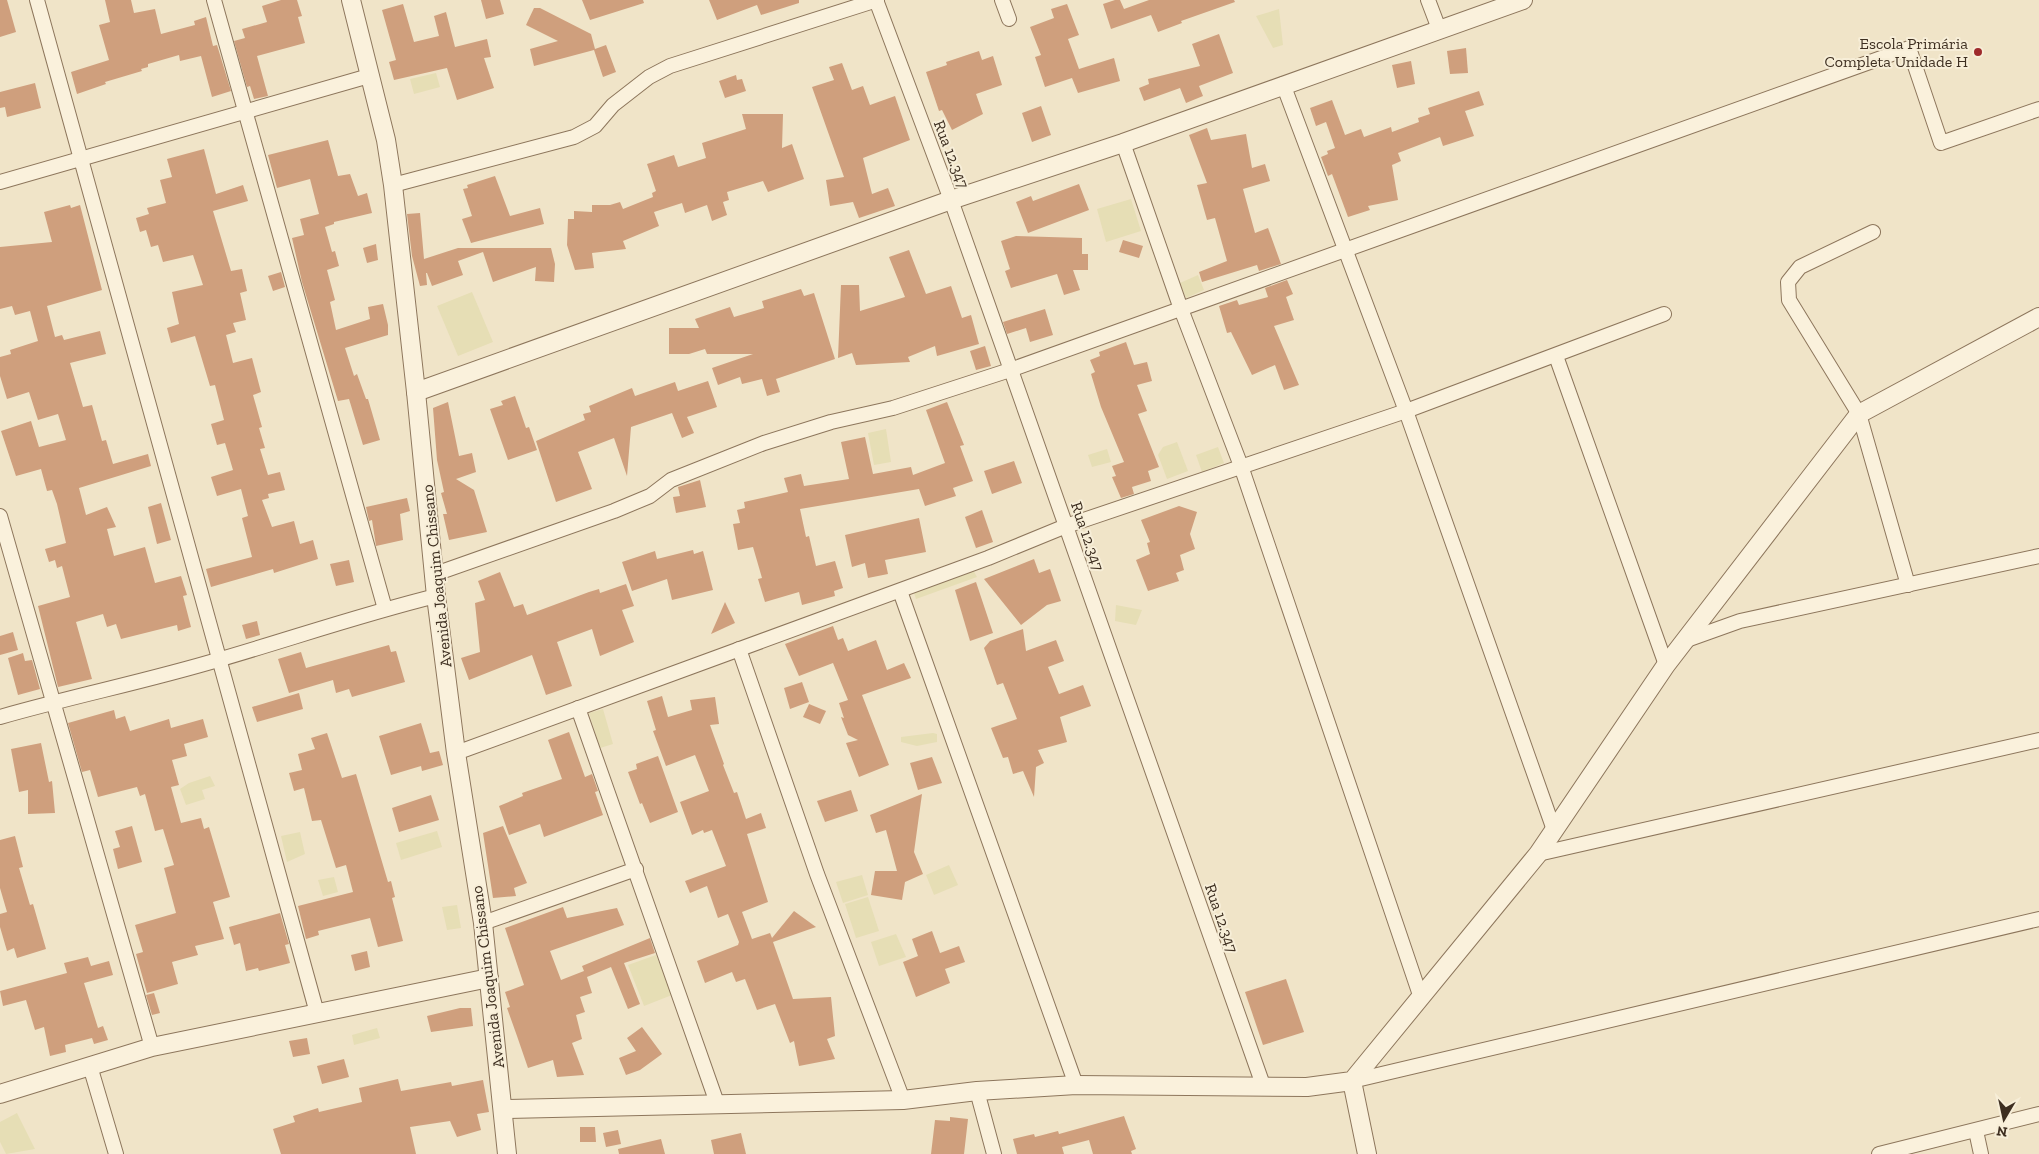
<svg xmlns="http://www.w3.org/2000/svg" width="2039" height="1154" font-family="'Zilla Slab',serif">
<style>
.farmland{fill:#e6deb5}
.building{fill:#cf9f7d}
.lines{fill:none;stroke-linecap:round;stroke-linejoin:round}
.minor-casing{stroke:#8d765c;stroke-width:16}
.tertiary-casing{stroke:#8d765c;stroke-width:20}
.minor{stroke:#faf1dc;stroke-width:14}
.tertiary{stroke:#faf1dc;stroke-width:18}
.poi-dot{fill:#9e2a2b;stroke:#f7eed8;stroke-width:2}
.labels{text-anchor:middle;stroke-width:4;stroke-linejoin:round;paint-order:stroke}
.poi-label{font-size:16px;fill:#3d2e20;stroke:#f7eed8;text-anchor:end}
.street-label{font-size:16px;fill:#3d2e20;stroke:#f7eed8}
</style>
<rect width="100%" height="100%" fill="#f0e4c8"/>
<g class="farmland">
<path d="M1279,9L1283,45L1273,48L1256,16Z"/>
<path d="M436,73L440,87L414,94L410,79Z"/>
<path d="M1131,199L1141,231L1106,242L1097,209Z"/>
<path d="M1198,275L1204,290L1186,298L1180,283Z"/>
<path d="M472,292L493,342L458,356L437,306Z"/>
<path d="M886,429L891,462L874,465L868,433Z"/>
<path d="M1177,442L1188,471L1167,479L1158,455L1163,447Z"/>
<path d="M1218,447L1224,463L1202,472L1196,455Z"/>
<path d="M1107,449L1111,462L1092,467L1088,455Z"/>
<path d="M973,570L977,577L916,599L914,593Z"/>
<path d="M1116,605L1142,610L1136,625L1115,621Z"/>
<path d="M603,709L613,744L600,748L589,713Z"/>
<path d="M933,733L937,734V742L917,746L901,742V737Z"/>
<path d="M210,776L215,786L202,790L205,799L186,805L180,789L189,783Z"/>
<path d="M437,831L442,847L401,860L396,843Z"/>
<path d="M300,832L305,854L287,862L281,836Z"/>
<path d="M949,865L958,885L934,895L926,875Z"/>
<path d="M862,875L868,895L843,903L836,882Z"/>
<path d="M334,877L338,892L323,896L318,880Z"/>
<path d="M868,897L879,931L856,938L845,904Z"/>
<path d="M457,905L461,928L447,930L442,907Z"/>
<path d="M896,934L906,957L879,966L871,942Z"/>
<path d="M656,955L672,995L644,1006L628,965Z"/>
<path d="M377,1028L380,1038L354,1045L352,1035Z"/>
<path d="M17,1113L35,1149L6,1154L0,1142V1122Z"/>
</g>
<g class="building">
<path d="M0,0H7L16,32L0,37Z"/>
<path d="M105,0H131L134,13L155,9L161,34L195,25L194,21L206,17L213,46L217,45L231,91L212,97L201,56L180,61L179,55L148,64V67L141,69L142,71L105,82L106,84L77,94L71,72L109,60L99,25L110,22Z"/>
<path d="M281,0H297L302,16L298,17L305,43L257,56L268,96L254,99L250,86L247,87L234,41L245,38L242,29L267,22L262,6Z"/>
<path d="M481,0H500L504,14L486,19Z"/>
<path d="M582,0H643L644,3L590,20Z"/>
<path d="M709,0H799V3L761,15L757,5L717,20Z"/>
<path d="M1115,0H1120L1124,9L1149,0H1234L1235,2L1181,21L1182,23L1158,32L1151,15L1111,29L1103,4Z"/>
<path d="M403,4L414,42L439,36L434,16L446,12L455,47L487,39L491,57L484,58L494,88L457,100L447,68L394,80L389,62L396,60L382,10Z"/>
<path d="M1067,4L1079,35L1068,39L1079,69L1114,58L1120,81L1078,93L1072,78L1045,87L1035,57L1041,55L1030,27L1054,18L1051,9Z"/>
<path d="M534,8H540L591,34L595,49L606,45L616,72L603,77L594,50L534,66L530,49L558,41L526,25Z"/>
<path d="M1219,34L1233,73L1199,86L1203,96L1186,103L1180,88L1144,101L1139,88L1149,84L1148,79L1200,66L1192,44Z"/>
<path d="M1466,48L1468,73L1450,74L1447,51Z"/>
<path d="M979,51L982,60L993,56L1002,85L976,94L983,114L952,130L942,110L939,111L926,72L947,65L946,62Z"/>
<path d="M1411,61L1415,84L1397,88L1392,65Z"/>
<path d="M842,63L852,90L863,86L870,105L895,96L910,140L863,158L872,194L888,188L895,206L859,218L853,202L830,206L826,180L844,177L812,87L834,80L829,67Z"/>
<path d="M736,75L737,80L742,79L746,91L725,98L719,81Z"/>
<path d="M35,83L41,108L7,117L5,107L0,108V92Z"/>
<path d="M1479,91L1484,105L1465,111L1474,136L1443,146L1440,137L1398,153L1401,161L1392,165L1398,200L1368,206L1370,210L1348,217L1332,174L1328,176L1321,157L1328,154L1327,151L1335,148L1326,122L1316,126L1310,108L1332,100L1345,135L1361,129L1364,137L1391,127L1392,132L1419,122L1418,118L1430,114L1428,108Z"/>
<path d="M1041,106L1051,135L1032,142L1022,113Z"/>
<path d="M742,114H783L782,148L792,144L804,179L768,192L763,181L727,192L729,200L723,202L727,215L712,221L707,205L685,213L682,203L654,212L659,226L623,241L626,249L592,253L594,268L575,270L567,245L568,219H574V211L592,212V205H610L620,202L623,209L653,197L652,193L656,191L647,164L674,155L678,167L706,158L702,143L746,129Z"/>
<path d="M1207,128L1211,140L1246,134L1252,168L1265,164L1270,181L1243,189L1255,233L1268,228L1281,264L1259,271L1257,265L1202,282L1199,272L1227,261L1215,218L1207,220L1197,185L1207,183L1189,135Z"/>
<path d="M328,140L338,176L350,174L358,196L367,193L372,213L334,222V224L325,227L332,252L335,251L339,266L327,270L335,300L330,302L336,330L370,319L368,307L383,304L388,325V335L345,348L354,376L357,374L366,399H368L380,440L363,445L349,399L338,401L302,282L292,238L304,235L300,219L319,214L310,179L277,188L268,155Z"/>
<path d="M204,149L216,194L243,185L248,201L213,211L231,271L242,269L247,291L240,293L246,320L233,323L236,332L226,335L233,363L252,358L261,392L253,395L262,427L259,428L265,448L260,449L268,475L280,472L285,490L268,494L269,498L262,500L272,527L294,521L300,544L313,540L318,559L274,573L273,569L211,587L206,569L252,557L242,518L248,516L241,489L217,496L211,477L233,470L225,443L217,445L211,424L224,420L215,385L210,386L195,336L171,343L167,328L179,324L172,292L203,285L193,255L163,262L158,245L151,247L146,230L140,232L136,218L149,214L147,208L166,203L160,180L172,177L167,159Z"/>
<path d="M495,176L510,216L540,208L544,224L471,243L462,219L472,216L463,189L468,188L467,185Z"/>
<path d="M1079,184L1089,210L1028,233L1016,202L1031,196L1033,201Z"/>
<path d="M70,205L71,208L80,205L102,290L47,306L55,337L62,335L64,340L100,331L106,354L70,363L83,407L92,405L102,441L106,440L113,464L148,454L151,466L79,488L86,515L107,507L116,527L107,529L114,556L145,547L155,583L181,576L187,595L183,596L191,627L178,631L177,625L121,639L116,624L107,627L103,614L76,622L92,679L58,687L38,606L70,597L62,566L57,568L55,560L49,562L45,549L66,543L57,504L52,490L47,491L41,469L16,476L1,431L31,421L39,447L66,440L58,414L38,420L29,392L7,399L0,376V357L11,354L10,350L38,341L30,311L15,315L12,306L0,309V247L52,242L44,212Z"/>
<path d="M420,213L424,259L458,248H551L555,264L554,282L535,281L536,267L493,282L483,252L458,261L463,275L432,286L427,273H426L427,285L420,286L412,256L407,214Z"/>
<path d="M1016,236L1082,238V254H1088V270H1073L1080,290L1064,295L1057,274L1011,288L1005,271L1010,269L1001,241Z"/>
<path d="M1123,240L1143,246L1139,258L1119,252Z"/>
<path d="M376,244L378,260L367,263L363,248Z"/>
<path d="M909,250L926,294L951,286L962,318L971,315L979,344L937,356L935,346L908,357L910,362L856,365L852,353L838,358L841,285H859L860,311L905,297L889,257Z"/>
<path d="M281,272L285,287L273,291L268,276Z"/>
<path d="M1287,280L1293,294L1286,297L1294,320L1274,326L1299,385L1284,390L1275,365L1252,375L1231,332L1227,333L1219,306L1237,300L1239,305L1268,297L1265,288Z"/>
<path d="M801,289L804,296L814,293L835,359L776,379L780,392L767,396L762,379L742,384L740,377L718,385L712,368L753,354H707L705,349L689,354H669V328H699L695,319L730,307L734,317L764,308L762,301Z"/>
<path d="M1045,309L1053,335L1030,342L1026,328L1007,334L1003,322Z"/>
<path d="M1126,342L1134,365L1147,362L1152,381L1137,385L1147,411L1138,414L1159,467L1148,471L1151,481L1132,487L1134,494L1121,498L1112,477L1116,476L1112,466L1124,462L1101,407L1091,374L1095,372L1090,360L1100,356L1099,352Z"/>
<path d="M985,346L991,366L976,370L970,351Z"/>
<path d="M708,381L717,407L687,417L694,433L682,438L672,413L631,427L627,476L614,438L578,452L592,489L556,502L536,441L585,420L583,414L591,412L589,406L632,388L635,396L675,382L678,391Z"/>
<path d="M515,396L526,428L529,427L537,450L508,460L490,409L503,405L501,401Z"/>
<path d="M448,402L459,456L472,453L476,472L456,479L474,490L487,532L449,540L443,514H447L441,493L444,492L437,460L433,408Z"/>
<path d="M947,402L964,445L960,446L973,481L953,488L956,496L925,506L919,489L800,509L806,537L809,536L816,566L835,561L843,588L834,591L835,596L802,605L799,592L765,602L758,579L762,578L753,547L738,550L733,524L740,523L737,510L745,508L744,502L788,492L784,478L801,474L804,486L849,479L841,442L865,437L873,474L911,467L913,475L945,463L926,410Z"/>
<path d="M1014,461L1022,483L992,494L984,471Z"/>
<path d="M700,480L706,507L676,513L673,497L680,496L678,487Z"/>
<path d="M407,498L410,511L400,514L403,540L376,546L372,520L369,521L366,507Z"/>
<path d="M161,503L171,540L157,544L148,507Z"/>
<path d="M1179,506L1197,512L1190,534L1195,549L1180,555L1184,570L1176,573L1179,581L1148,591L1136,560L1150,554L1147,543L1150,542L1141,520Z"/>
<path d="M982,510L993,542L976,548L965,517Z"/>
<path d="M919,518L926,552L885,560L888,574L868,578L865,563L852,567L845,535Z"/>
<path d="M693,550L694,554L703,551L713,590L672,600L667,579L632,591L622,562L655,551L657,559Z"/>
<path d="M1034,559L1039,573L1050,569L1061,601L1047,605L1021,625L984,579Z"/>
<path d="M349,560L354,582L336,586L330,564Z"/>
<path d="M500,572L514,607L523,604L527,615L589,592L599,589L600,593L626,584L634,606L622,610L634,642L600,656L592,629L557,642L572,686L546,695L532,655L469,680L461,658L480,652L475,603L485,600L478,581Z"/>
<path d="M976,582L993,633L970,641L955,590Z"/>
<path d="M725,602L735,623L711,634Z"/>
<path d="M257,621L260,635L246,639L242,625Z"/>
<path d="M833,626L838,640L843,638L848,651L876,640L887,670L904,663L911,678L862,695L889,765L859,777L846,743L858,740L848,735L841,717L844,718L839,703L848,700L833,663L799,676L785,644Z"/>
<path d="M1023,629L1026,651L1056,640L1064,661L1048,667L1059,694L1083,685L1091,706L1060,717L1067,742L1038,750L1044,763L1036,767L1034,797L1023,771L1013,774L1008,757L1003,758L991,728L1017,719L1003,683L997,685L984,648L990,641Z"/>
<path d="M13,632L18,650L0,655V636Z"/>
<path d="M389,645L391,652L396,651L405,682L352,697L349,689L336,693L333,680L289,693L278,659L301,652L306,668Z"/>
<path d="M23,653L25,661L32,660L40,689L18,695L8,658Z"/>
<path d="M802,682L809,702L790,709L784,688Z"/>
<path d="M299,693L303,709L257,722L252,707Z"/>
<path d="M662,696L668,717L692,710L690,700L715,697L719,724L710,725L724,764L723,765L734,793L737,792L746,819L761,813L766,828L747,834L768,902L742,912L752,939L770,933L772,938L794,911L816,927L773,942L793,999L831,997L835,1036L827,1039L835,1059L799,1066L794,1041L790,1043L775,1004L757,1010L745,979L736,982L732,972L705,983L697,961L738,945L739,942L728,914L718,918L707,886L690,893L685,881L726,866L712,830L704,833L703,830L692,835L680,802L709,791L695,755L666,766L653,731L656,730L647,701Z"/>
<path d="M809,704L826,711L820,724L803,717Z"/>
<path d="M114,710L116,719L125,716L130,731L169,719L171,728L203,719L208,737L184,744L187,756L172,760L179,785L171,787L181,823L201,818L204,829L209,827L230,897L213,902L224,939L195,946L198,955L172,962L178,984L147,993L136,954L143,952L135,925L176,913L164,868L174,865L163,829L155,831L145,794L140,796L137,787L98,797L90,770L82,772L68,723Z"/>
<path d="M421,723L430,753L439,751L443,765L422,771L421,766L391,775L379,736Z"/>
<path d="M569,732L585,777L592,774L598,791L595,792L603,815L544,837L540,824L509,835L499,806L523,796L522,793L562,779L548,740Z"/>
<path d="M327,733L342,778L356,774L388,882L391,881L395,897L392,898L403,941L378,947L370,918L318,931L319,935L306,939L298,906L353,892L346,865L336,868L321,820L312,821L304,788L294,791L289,773L302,770L298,754L315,749L311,738Z"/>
<path d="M41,743L49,782L52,781L55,813L28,814V790L19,792L11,749Z"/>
<path d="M658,756L678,812L650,823L642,803L640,804L628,772L637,769L636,764Z"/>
<path d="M932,757L942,783L918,790L910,763Z"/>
<path d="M851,790L858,811L825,822L817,801Z"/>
<path d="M922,794L914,852L923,874L905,882L902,900L871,895L875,871H897L886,830L876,833L870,815Z"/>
<path d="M431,795L439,820L399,832L392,808Z"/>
<path d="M132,826L142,862L118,869L113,849L120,847L115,831Z"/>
<path d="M503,826L527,883L514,888L516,896L493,898L483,833Z"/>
<path d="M15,836L23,867L19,868L30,905L33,904L46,949L17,958L14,948L7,951L0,927V914L7,912L0,888V840Z"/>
<path d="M563,907L567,918L617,908L624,925L550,951L561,980L584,971L582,966L650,938L655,953L624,963L640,1004L628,1009L611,967L587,977L592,993L580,997L585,1012L576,1015L582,1039L572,1043L584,1075L557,1077L553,1060L528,1068L517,1036L507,1008L510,1007L505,992L524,985L505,928Z"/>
<path d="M280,913L289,944L285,945L290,963L259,971L258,968L246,971L240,943L234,945L229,927Z"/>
<path d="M932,931L940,953L959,946L965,962L945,969L950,983L916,997L903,962L918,956L912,939Z"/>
<path d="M367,951L370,967L355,971L351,955Z"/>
<path d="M88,957L91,966L109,961L113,975L84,983L98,1028L103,1026L108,1040L94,1044L92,1038L65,1045L66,1052L50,1056L44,1027L35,1030L26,1000L3,1006L0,991L67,973L64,963Z"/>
<path d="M1286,979L1304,1032L1263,1045L1245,992Z"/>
<path d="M154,993L160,1013L152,1015L146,995Z"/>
<path d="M460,1008H471L473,1026L431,1032L427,1016Z"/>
<path d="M642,1027L662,1054L640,1070L626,1075L619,1058L636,1051L627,1038Z"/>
<path d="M307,1038L310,1054L293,1057L289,1041Z"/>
<path d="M344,1059L349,1077L322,1084L317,1066Z"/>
<path d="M398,1079L401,1091L451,1082L452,1086L483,1080L489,1112L477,1114L481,1130L457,1137L450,1121L410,1127L416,1154H281L273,1129L295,1122L293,1116L318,1108L319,1112L362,1102L359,1088Z"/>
<path d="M1124,1116L1136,1149L1131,1151L1132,1154H1093L1089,1140L1062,1147L1064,1154H1017L1013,1139L1034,1134L1035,1137L1058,1131L1059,1134Z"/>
<path d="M950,1117L968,1119L964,1154H931L935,1120L950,1121Z"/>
<path d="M580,1127H595L596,1142H580Z"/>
<path d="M618,1130L621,1144L606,1147L603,1133Z"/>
<path d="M741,1133L746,1154H714L711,1140Z"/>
<path d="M661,1139L665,1154H619L618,1149Z"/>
</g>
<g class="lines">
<defs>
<g id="minor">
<path d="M37,0L317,1013"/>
<path d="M214,0L385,609"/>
<path d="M876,0L951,200L1263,1085"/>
<path d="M1002,0L1009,19"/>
<path d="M1428,0L1439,29"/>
<path d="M1283,84L1406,411L1554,830"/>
<path d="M1123,143L1181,309L1241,466L1421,998"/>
<path d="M0,182L369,76"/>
<path d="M393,185L574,137L595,126L613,105L649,77L670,66L877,0"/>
<path d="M1873,232L1800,267L1788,282L1789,300L1859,414L1908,585"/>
<path d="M1556,356L1666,665"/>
<path d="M0,516L152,1047"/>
<path d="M435,574L614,511L650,496L671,480L764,443L831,422L893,408L1010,370L1909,48L1941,143L2039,109"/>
<path d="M900,591L1076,1085"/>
<path d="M1684,641L1740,621L2039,556"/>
<path d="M739,649L817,874L903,1100"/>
<path d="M578,708L717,1103"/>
<path d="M0,717C73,696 148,681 221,659C293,638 363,614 436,596"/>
<path d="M456,753L988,558L1066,526L1406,411L1664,314"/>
<path d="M1538,854L2039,740"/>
<path d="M483,923L636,869"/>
<path d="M90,1066L116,1154"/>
<path d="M1352,1081L2039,919"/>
<path d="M977,1091L994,1154"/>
<path d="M1976,1131L1981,1154"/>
<path d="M1879,1154L2039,1114"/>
</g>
<g id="tertiary">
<path d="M351,0L386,140L393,185L416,392L436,596L456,753L483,923L507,1154"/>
<path d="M416,392L951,200L1123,143L1523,0"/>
<path d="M1352,1081L1367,1154"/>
<path d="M0,1094L152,1047L489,978"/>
<path d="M503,1109L903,1100L977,1091L1076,1085L1307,1087L1352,1081L1538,854L1666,665L1859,414L2039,317"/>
</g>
</defs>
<use href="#minor" class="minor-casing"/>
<use href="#tertiary" class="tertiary-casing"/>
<use href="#minor" class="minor"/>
<use href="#tertiary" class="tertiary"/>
</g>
<circle class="poi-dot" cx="1978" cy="52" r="5"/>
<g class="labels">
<g class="poi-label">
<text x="1968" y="49">Escola Primária<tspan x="1968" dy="18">Completa Unidade H</tspan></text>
</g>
<g class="street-label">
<text transform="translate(952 154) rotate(69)" y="6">Rua 12.347</text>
<text transform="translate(1088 536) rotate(71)" y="6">Rua 12.347</text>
<text transform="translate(436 576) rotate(-96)" y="6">Avenida Joaquim Chissano</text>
<text transform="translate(1222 918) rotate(71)" y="6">Rua 12.347</text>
<text transform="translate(487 977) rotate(-97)" y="6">Avenida Joaquim Chissano</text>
</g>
</g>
<g transform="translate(2004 1119) rotate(189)" stroke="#f7eed8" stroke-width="4" paint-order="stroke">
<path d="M0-4L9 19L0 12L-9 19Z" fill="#3d2e20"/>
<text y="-8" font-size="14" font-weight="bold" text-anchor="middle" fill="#3d2e20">N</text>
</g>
</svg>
